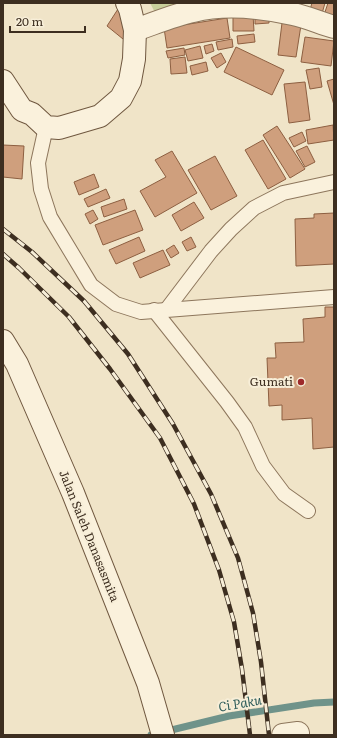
<svg xmlns="http://www.w3.org/2000/svg" width="337" height="738" font-family="Literata,serif">
<style>
.green{fill:#c9cf9b}
.lines{fill:none;stroke-linecap:round;stroke-linejoin:round}
.stream{stroke:#6f938a;stroke-width:7}
.building{fill:#cf9f7d;stroke:#8d5f41}
.lane-casing{stroke:#8d765c;stroke-width:16}
.street-casing{stroke:#8d765c;stroke-width:24}
.secondary-casing{stroke:#6f573f;stroke-width:24}
.lane{stroke:#faf1dc;stroke-width:14}
.street{stroke:#faf1dc;stroke-width:22}
.secondary{stroke:#faf1dc;stroke-width:22}
.rail-casing{stroke:#3d2e20;stroke-width:4.5}
.rail{stroke:#f7eed8;stroke-width:3;stroke-dasharray:9;stroke-linecap:butt}
.poi-dot{fill:#9e2a2b;stroke:#f7eed8;stroke-width:1.5}
.labels{text-anchor:middle;stroke-width:4;stroke-linejoin:round;paint-order:stroke}
.poi-label{font-size:12px;fill:#3d2e20;stroke:#f7eed8;text-anchor:end}
.street-label{font-size:12px;fill:#3d2e20;stroke:#f7eed8}
.water-label{font-size:13px;font-style:italic;fill:#2f5d5a;stroke:#f7eed8}
</style>
<rect width="100%" height="100%" fill="#f0e4c8"/>
<path class="green" d="M150,3H221L160,22Z"/>
<g class="lines">
<path class="stream" d="M151,735L229,716L314,703L334,702"/>
</g>
<g class="building">
<path d="M312,3H325L321,17L309,13Z"/>
<path d="M328,3H334V22L323,18Z"/>
<path d="M118,9L129,32L123,39L107,26Z"/>
<path d="M253,15L254,31H233V16Z"/>
<path d="M227,18L230,38L167,48L164,28Z"/>
<path d="M255,18H269V23L255,24Z"/>
<path d="M282,23L301,25L296,57L278,55Z"/>
<path d="M254,34L255,42L238,44L237,36Z"/>
<path d="M305,37L334,41L331,66L301,62Z"/>
<path d="M232,39L233,47L218,50L216,42Z"/>
<path d="M212,44L214,51L206,54L204,46Z"/>
<path d="M200,46L203,58L188,61L185,50Z"/>
<path d="M236,47L284,70L272,95L224,72Z"/>
<path d="M184,48L185,55L168,58L166,51Z"/>
<path d="M221,53L226,62L217,68L211,58Z"/>
<path d="M185,57L187,73L171,74L170,59Z"/>
<path d="M206,62L208,71L192,75L190,66Z"/>
<path d="M319,68L322,87L310,89L306,70Z"/>
<path d="M334,79V105L327,81Z"/>
<path d="M305,82L310,120L289,123L284,84Z"/>
<path d="M333,125L334,140L308,144L306,130Z"/>
<path d="M277,126L305,169L290,178L263,135Z"/>
<path d="M302,132L306,141L294,147L289,138Z"/>
<path d="M263,140L286,179L268,189L245,150Z"/>
<path d="M3,145L24,146L22,179L3,177Z"/>
<path d="M307,146L315,162L305,167L296,151Z"/>
<path d="M172,151L197,193L155,217L140,191L166,177L155,160Z"/>
<path d="M215,156L237,196L211,210L188,170Z"/>
<path d="M94,174L99,187L79,195L74,182Z"/>
<path d="M106,189L110,198L88,207L84,199Z"/>
<path d="M124,199L127,209L104,217L101,207Z"/>
<path d="M194,202L204,218L181,231L172,215Z"/>
<path d="M93,210L98,219L90,224L85,214Z"/>
<path d="M135,210L143,230L103,245L95,225Z"/>
<path d="M334,213V264L296,266L295,219L314,218V214Z"/>
<path d="M139,237L145,251L116,264L109,250Z"/>
<path d="M191,237L196,247L187,251L182,242Z"/>
<path d="M174,245L179,253L171,258L166,250Z"/>
<path d="M163,250L170,265L140,278L133,263Z"/>
<path d="M325,307H334V447L313,449L312,418L282,420V405L269,406L267,358H276L275,343L304,342L303,319L325,317Z"/>
</g>
<g class="lines">
<defs>
<g id="lane">
<path d="M46,127L38,163L41,189L50,217L91,285L116,304L141,312L334,297"/>
<path d="M167,309L211,251L231,229L254,208L283,193L334,182"/>
<path d="M154,310L227,402L245,427L263,466L284,494L308,511"/>
</g>
<g id="street">
<path d="M135,30C153,24 174,15 193,11C225,3 261,7 293,14C307,17 320,23 334,27"/>
<path d="M283,735L298,733V735"/>
</g>
<g id="secondary">
<path d="M3,81L22,110L32,114L46,127L59,128L100,116L121,98L130,81L134,59L135,30L130,9L127,3"/>
<path d="M3,341L17,364L73,493L148,683L163,735"/>
</g>
</defs>
<use href="#lane" class="lane-casing"/>
<use href="#street" class="street-casing"/>
<use href="#secondary" class="secondary-casing"/>
<use href="#lane" class="lane"/>
<use href="#street" class="street"/>
<use href="#secondary" class="secondary"/>
<defs>
<g id="rail">
<path d="M3,229L32,252L84,301L128,354L173,424L211,494L238,558L253,613L261,662L269,735"/>
<path d="M3,254L19,268L69,317L110,369L160,438L194,504L219,570L234,622L242,669L250,735"/>
</g>
</defs>
<use href="#rail" class="rail-casing"/>
<use href="#rail" class="rail"/>
</g>
<circle class="poi-dot" cx="301" cy="382" r="4"/>
<g class="labels">
<g class="poi-label">
<text x="293" y="386">Gumati</text>
</g>
<g class="street-label">
<text transform="translate(89 536) rotate(68)" y="4">Jalan Saleh Danasasmita</text>
</g>
<g class="water-label">
<text transform="translate(240 703) rotate(-10)" y="5">Ci Paku</text>
</g>
</g>
<rect width="337" height="738" fill="none" stroke="#3d2e20" stroke-width="8"/>
<path d="M10 26v6h75v-6" fill="none" stroke="#3d2e20" stroke-width="2"/>
<text x="16" y="26" font-size="12" fill="#3d2e20" stroke="#f7eed8" stroke-width="3" paint-order="stroke">20 m</text>
</svg>
